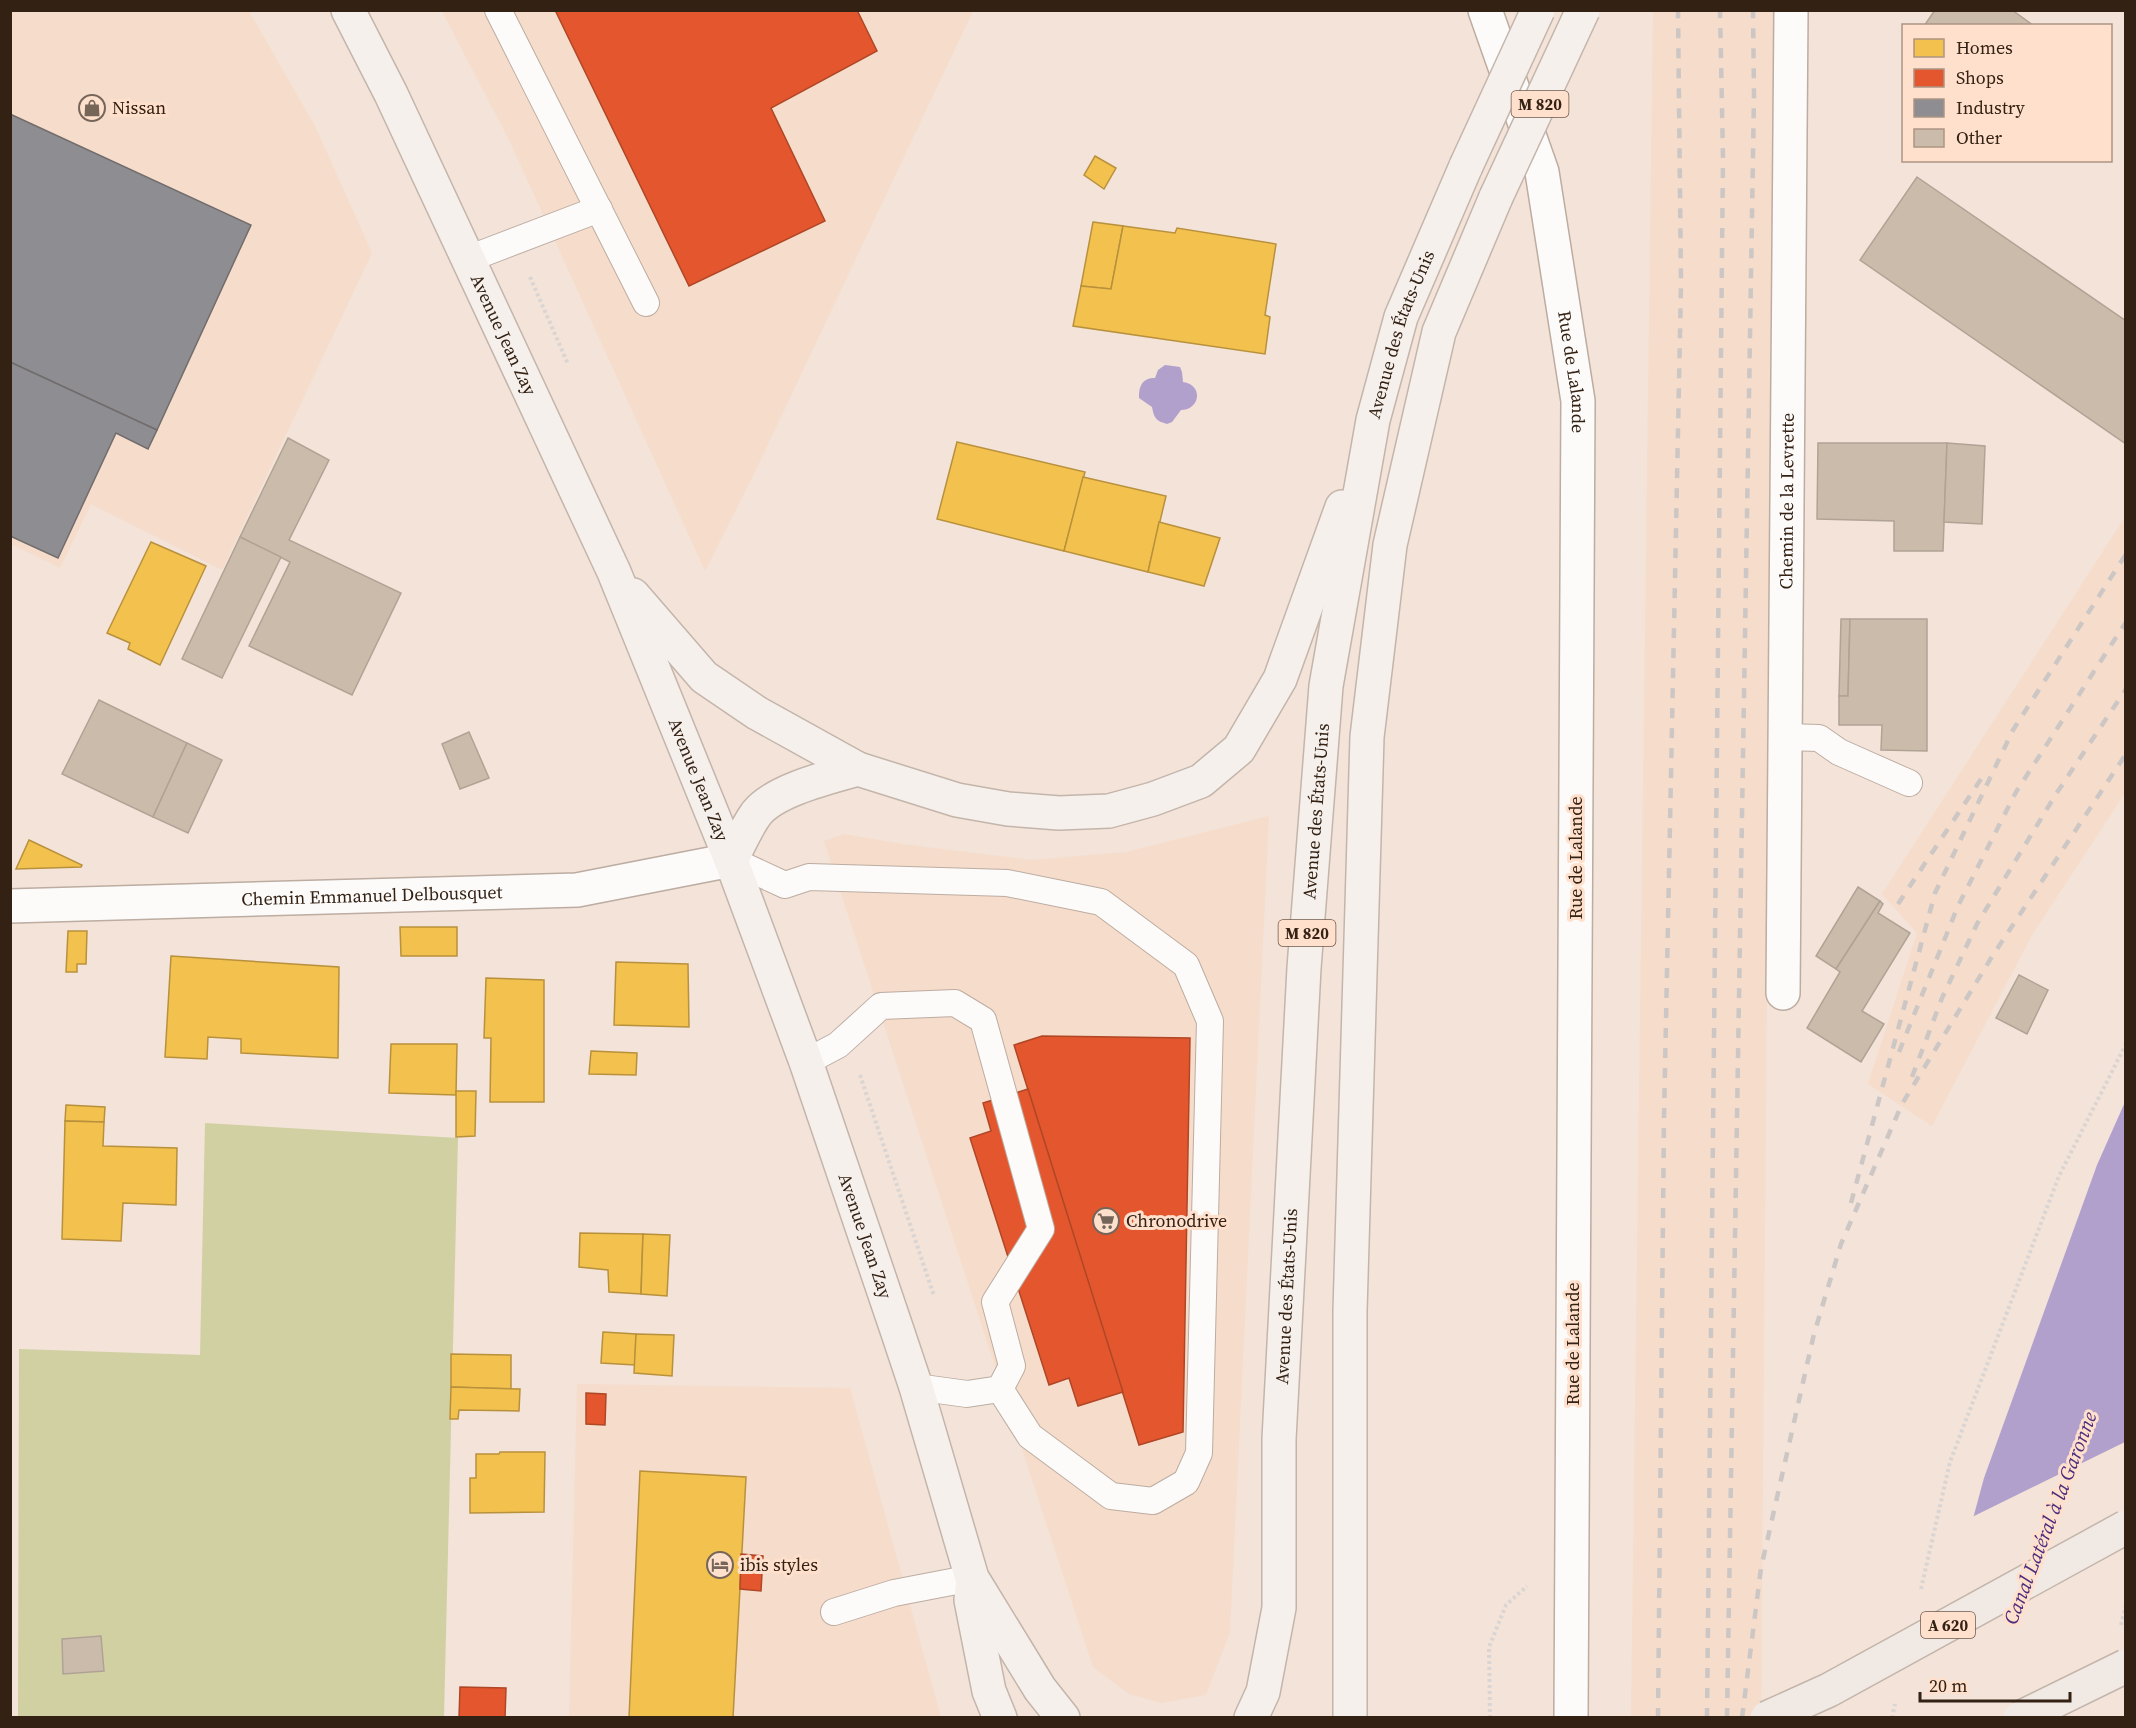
<svg xmlns="http://www.w3.org/2000/svg" width="2136" height="1728" font-family="'Source Serif 4',serif">
<style>
.built{fill:#f6dccb}
.green{fill:#d1d0a2}
.water{fill:#b2a0cc}
.pier{fill:#f3e3d8}
.homes{fill:#f2c14e;stroke:#b9913d;stroke-width:1.5}
.shops{fill:#e4572e;stroke:#af4726;stroke-width:1.5}
.industry{fill:#8d8d92;stroke:#726d6c;stroke-width:1.5}
.building{fill:#cbbbaa;stroke:#b0a396;stroke-width:1.5}
.lines{fill:none;stroke-linecap:round;stroke-linejoin:round}
.service-casing{stroke:#bcaca1;stroke-width:28}
.minor-casing{stroke:#bcaca1;stroke-width:36}
.primary-casing{stroke:#c4b5ab;stroke-width:36}
.path{stroke:#dad5d2;stroke-width:4;stroke-dasharray:3 3;stroke-linecap:butt}
.service{stroke:#fdfbf9;stroke-width:26}
.minor{stroke:#fdfbf9;stroke-width:33}
.primary{stroke:#f6f0ec;stroke-width:33}
.rail{stroke:#ccc7c4;stroke-width:4.5;stroke-dasharray:10 10;stroke-linecap:butt}
.primary-bridge-casing{stroke:#c4b5ab;stroke-width:36;stroke-linecap:butt}
.motorway-bridge-casing{stroke:#c4b5ab;stroke-width:36;stroke-linecap:butt}
.primary-bridge{stroke:#f6f0ec;stroke-width:33}
.motorway-bridge{stroke:#f1e9e3;stroke-width:33}
.labels{text-anchor:middle;stroke-width:6;stroke-linejoin:round;paint-order:stroke}
.shield{fill:#ffe0cc;stroke:#705a4b;stroke-width:1.5}
.shield-label{font-size:16px;font-weight:bold;fill:#332114}
.poi-label{font-size:18px;fill:#332114;stroke:#ffe0cc;text-anchor:start}
.street-label{font-size:18px;fill:#332114;stroke:#ffe0cc}
.water-label{font-size:20px;font-style:italic;fill:#492e7e;stroke:#ffe0cc}
</style>
<rect width="100%" height="100%" fill="#f3e3d8"/>
<g class="built">
<path d="M11,11H249L315,126L372,253L222,570L91,504L60,568L11,544Z"/>
<path d="M442,11H973L754,474L705,571L510,142Z"/>
<path d="M1653,11H1775L1761,1717L1631,1718Z"/>
<path d="M2125,517V793L2032,935L1932,1126L1868,1084L1917,933L1882,894Z"/>
<path d="M1269,816L1230,1632L1206,1695L1161,1703L1129,1694L1093,1667L824,841L844,834L902,844L1032,860L1127,852Z"/>
<path d="M577,1384L850,1388L941,1717L569,1718Z"/>
</g>
<path class="green" d="M205,1123L458,1138L444,1717L18,1718L19,1349L200,1355Z"/>
<g class="water">
<path d="M1165,365L1180,367L1182,372L1183,382C1204,385 1200,410 1181,410L1172,422L1167,424C1156,421 1154,418 1152,407L1139,398C1139,386 1142,378 1155,378L1158,370Z"/>
<path d="M2125,1102V1560L1919,1718L1984,1478L2097,1165Z"/>
</g>
<path class="pier" d="M2125,1442L2126,1572L2088,1718H1916L1970,1518Z"/>
<g class="homes">
<path d="M1095,156L1116,168L1104,189L1084,175Z"/>
<path d="M1093,222L1123,226L1111,289L1081,286Z"/>
<path d="M1123,226L1175,233L1177,228L1276,244L1265,315L1270,317L1265,354L1073,326L1081,286L1111,289Z"/>
<path d="M957,442L1085,472L1064,551L937,519Z"/>
<path d="M1083,477L1166,496L1148,572L1064,551Z"/>
<path d="M1159,522L1220,538L1204,586L1148,572Z"/>
<path d="M151,542L206,566L160,665L128,649L130,643L107,633Z"/>
<path d="M29,840L82,865L81,867L16,869Z"/>
<path d="M400,927H457V956H401Z"/>
<path d="M68,931H87L86,964H77V972H66Z"/>
<path d="M171,956L339,967L338,1058L241,1053V1039L208,1037L207,1059L165,1057Z"/>
<path d="M616,962L688,964L689,1027L614,1025Z"/>
<path d="M486,978L544,980V1102H490L491,1038H484Z"/>
<path d="M391,1044H457L456,1095L389,1093Z"/>
<path d="M591,1051L637,1053L636,1075L589,1074Z"/>
<path d="M456,1091H476L475,1136L456,1137Z"/>
<path d="M66,1105L105,1107L104,1122L65,1121Z"/>
<path d="M65,1121L104,1122L103,1146L177,1148L176,1205L123,1203L121,1241L62,1239Z"/>
<path d="M580,1233L643,1234L641,1294L609,1292L608,1270L579,1267Z"/>
<path d="M643,1234L670,1235L667,1296L641,1294Z"/>
<path d="M603,1332L636,1334L635,1365L601,1363Z"/>
<path d="M636,1334L674,1335L672,1376L634,1373Z"/>
<path d="M451,1354L511,1355V1389L451,1387Z"/>
<path d="M451,1387L520,1389L519,1411L459,1410L458,1419H450Z"/>
<path d="M500,1452H545L544,1512L470,1513V1478H476V1454H499Z"/>
<path d="M640,1471L746,1477L733,1718H629Z"/>
</g>
<g class="shops">
<path d="M555,10H857L877,51L771,108L825,221L689,286Z"/>
<path d="M1042,1036L1190,1038L1183,1432L1139,1445L1014,1045Z"/>
<path d="M1028,1089L1123,1392L1078,1406L1069,1378L1049,1385L970,1138L991,1131L983,1103Z"/>
<path d="M586,1393L606,1394L605,1425L586,1424Z"/>
<path d="M741,1554L763,1556L761,1591L740,1589Z"/>
<path d="M460,1687L506,1688L505,1718H459Z"/>
</g>
<g class="industry">
<path d="M10,114L251,225L157,430L10,362Z"/>
<path d="M10,362L157,430L148,449L116,433L58,558L10,536Z"/>
</g>
<g class="building">
<path d="M1935,10H2012L2034,26H1924Z"/>
<path d="M1917,177L2126,321V444L1860,260Z"/>
<path d="M288,438L329,460L289,540L401,593L352,695L249,646L290,562L240,537Z"/>
<path d="M1818,443H1947L1943,551H1894V521L1817,519Z"/>
<path d="M1947,443L1985,446L1982,524L1944,522Z"/>
<path d="M240,537L281,557L222,678L182,659Z"/>
<path d="M1841,619H1850L1848,696H1839Z"/>
<path d="M1850,619H1927V751L1881,750L1882,725H1839V696H1848Z"/>
<path d="M99,700L187,743L153,817L62,774Z"/>
<path d="M469,732L489,778L460,789L442,744Z"/>
<path d="M187,743L222,760L188,833L153,817Z"/>
<path d="M1858,887L1880,901L1836,969L1816,956Z"/>
<path d="M1880,901L1883,904L1878,913L1910,933L1862,1011L1884,1024L1861,1062L1807,1028L1840,972L1836,969Z"/>
<path d="M2019,975L2048,990L2027,1034L1996,1018Z"/>
<path d="M101,1636L104,1671L63,1674L62,1639Z"/>
</g>
<g class="lines">
<defs>
<g id="service">
<path d="M498,10L646,303"/>
<path d="M468,259L599,209"/>
<path d="M1785,737L1819,738L1839,752L1909,783"/>
<path d="M731,860L785,885L809,877L1007,883L1101,902L1186,965L1210,1021L1199,1453L1186,1482L1153,1501L1111,1496L1030,1436L1000,1389"/>
<path d="M806,1062L838,1045L881,1006L955,1003L983,1020L1041,1229L995,1302L1012,1366L1000,1389L967,1394L916,1387"/>
<path d="M834,1612L894,1593L972,1578"/>
</g>
<g id="minor">
<path id="s1" d="M1485,10L1542,172L1578,401L1571,1718"/>
<path id="s2" d="M10,906L577,890L731,860"/>
<path id="s3" d="M1783,993L1791,10"/>
</g>
<g id="primary">
<path id="s4" d="M348,10L391,94L614,572L731,860L806,1062L898,1333L916,1387L972,1578L1040,1689L1063,1718"/>
<path d="M633,595L704,677L757,713L858,769L957,800L1008,809L1059,813L1109,811L1153,799L1201,781L1239,749L1280,679L1342,507"/>
<path d="M731,860C739,845 746,828 756,814C774,790 830,777 858,769"/>
<path d="M972,1589L971,1600L989,1691L1000,1718"/>
<path id="s5" d="M1251,1718L1263,1692L1279,1608V1439L1304,968L1326,686L1373,420L1401,317L1466,166"/>
<path d="M1350,1718V1311L1367,737L1390,545L1439,332L1496,197"/>
</g>
</defs>
<use href="#service" class="service-casing"/>
<use href="#minor" class="minor-casing"/>
<use href="#primary" class="primary-casing"/>
<g class="path">
<path d="M530,277L568,364"/>
<path d="M860,1075L934,1296"/>
<path d="M1921,1589L1950,1462L2059,1176L2126,1044"/>
<path d="M2121,1625L2126,1605"/>
<path d="M1490,1718L1489,1647L1506,1605L1527,1586"/>
<path d="M1892,1718L1895,1704"/>
</g>
<use href="#service" class="service"/>
<use href="#minor" class="minor"/>
<use href="#primary" class="primary"/>
<g class="rail">
<path d="M1898,904L1985,773"/>
<path d="M1899,1052L1958,906L2016,792L2126,622"/>
<path d="M1912,1077L1942,998L1977,924L2056,794L2126,689"/>
<path d="M1851,1203L1935,893L2013,730L2126,554"/>
<path d="M1658,1718L1664,1118L1681,284L1678,10"/>
<path d="M1707,1718L1723,158L1720,10"/>
<path d="M1727,1718L1754,95L1753,10"/>
<path d="M1742,1718L1761,1568L1814,1334L1841,1244L1902,1104L1993,955L2126,754"/>
</g>
<defs>
<g id="primary-bridge">
<path d="M1466,166L1538,10"/>
<path d="M1496,197L1583,10"/>
</g>
<g id="motorway-bridge">
<path d="M1767,1718L1829,1690L2126,1527"/>
<path d="M2020,1718L2126,1666"/>
</g>
</defs>
<use href="#primary-bridge" class="primary-bridge-casing"/>
<use href="#motorway-bridge" class="motorway-bridge-casing"/>
<use href="#primary-bridge" class="primary-bridge"/>
<use href="#motorway-bridge" class="motorway-bridge"/>
</g>
<defs>
<symbol id="shop-ring" viewBox="-11 -11 22 22"><circle r="9.5" fill="#ffe0cc" stroke="#766559" stroke-width="1.5"/><path d="M-5-2.5h2.3a2.7 3.5 0 0 1 5.4 0H5L5.5 6h-11ZM-1.5-2.5h3a1.5 2.3 0 0 0-3 0Z" fill="#766559"/></symbol>
<symbol id="supermarket-ring" viewBox="-11 -11 22 22"><circle r="9.5" fill="#ffe0cc" stroke="#766559" stroke-width="1.5"/><path d="M-6-5.5h2.5l.6 2H6L4.5 2H-2.5L-4.4-4H-6ZM-1.5 3.2a1.3 1.3 0 1 0 .1 0ZM3 3.2a1.3 1.3 0 1 0 .1 0Z" fill="#766559"/></symbol>
<symbol id="hotel-ring" viewBox="-11 -11 22 22"><circle r="9.5" fill="#ffe0cc" stroke="#766559" stroke-width="1.5"/><path d="M-6-4.5h1.5V1H6V5H4.5V3h-9V5H-6ZM-4 0a1.8 1.8 0 1 1 3.6 0ZM.5 0V-2.5h3Q6-2.5 6 0Z" fill="#766559"/></symbol>
</defs>
<g fill-rule="evenodd">
<use href="#shop-ring" x="77" y="93" width="30" height="30"/>
<use href="#supermarket-ring" x="1091" y="1206" width="30" height="30"/>
<use href="#hotel-ring" x="705" y="1550" width="30" height="30"/>
</g>
<g class="labels">
<g class="shield">
<rect x="1511.5" y="91" width="57" height="26" rx="4.5"/>
<rect x="1278.5" y="920" width="57" height="26" rx="4.5"/>
<rect x="1921" y="1612" width="54" height="26" rx="4.5"/>
</g>
<g class="shield-label">
<text x="1540" y="110">M 820</text>
<text x="1307" y="939">M 820</text>
<text x="1948" y="1631">A 620</text>
</g>
<g class="poi-label">
<text x="112" y="114">Nissan</text>
<text x="1126" y="1227">Chronodrive</text>
<text x="740" y="1571">ibis styles</text>
</g>
<g class="street-label">
<text dy="6" stroke="none"><textPath href="#s4" startOffset="360">Avenue Jean Zay</textPath></text>
<text dy="6" stroke="none"><textPath href="#s5" startOffset="1398">Avenue des États-Unis</textPath></text>
<text dy="6" stroke="none"><textPath href="#s1" startOffset="374">Rue de Lalande</textPath></text>
<text dy="6" stroke="none"><textPath href="#s3" startOffset="492">Chemin de la Levrette</textPath></text>
<text dy="6" stroke="none"><textPath href="#s4" startOffset="846">Avenue Jean Zay</textPath></text>
<text dy="6" stroke="none"><textPath href="#s5" startOffset="912">Avenue des États-Unis</textPath></text>
<text transform="translate(1576 858) rotate(-90)" y="6">Rue de Lalande</text>
<text dy="6" stroke="none"><textPath href="#s2" startOffset="362">Chemin Emmanuel Delbousquet</textPath></text>
<text dy="6" stroke="none"><textPath href="#s4" startOffset="1332">Avenue Jean Zay</textPath></text>
<text dy="6" stroke="none"><textPath href="#s5" startOffset="426">Avenue des États-Unis</textPath></text>
<text transform="translate(1573 1344) rotate(-90)" y="6">Rue de Lalande</text>
</g>
<g class="water-label">
<text transform="translate(2050 1518) rotate(-69)" y="7">Canal Latéral à la Garonne</text>
</g>
</g>
<rect width="2136" height="1728" fill="none" stroke="#332114" stroke-width="24"/>
<rect x="1902" y="24" width="210" height="138" fill="#ffe0cc" stroke="#ad9482" stroke-width="1.5"/>
<rect x="1914" y="39" width="30" height="18" fill="#f2c14e" stroke="#ad9482" stroke-width="1.5"/>
<text x="1956" y="54" font-size="18" fill="#332114">Homes</text>
<rect x="1914" y="69" width="30" height="18" fill="#e4572e" stroke="#ad9482" stroke-width="1.5"/>
<text x="1956" y="84" font-size="18" fill="#332114">Shops</text>
<rect x="1914" y="99" width="30" height="18" fill="#8d8d92" stroke="#ad9482" stroke-width="1.5"/>
<text x="1956" y="114" font-size="18" fill="#332114">Industry</text>
<rect x="1914" y="129" width="30" height="18" fill="#cbbbaa" stroke="#ad9482" stroke-width="1.5"/>
<text x="1956" y="144" font-size="18" fill="#332114">Other</text>
<path d="M1920 1692v9h150v-9" fill="none" stroke="#332114" stroke-width="3"/>
<text x="1929" y="1692" font-size="18" fill="#332114" stroke="#ffe0cc" stroke-width="4.5" paint-order="stroke">20 m</text>
</svg>
